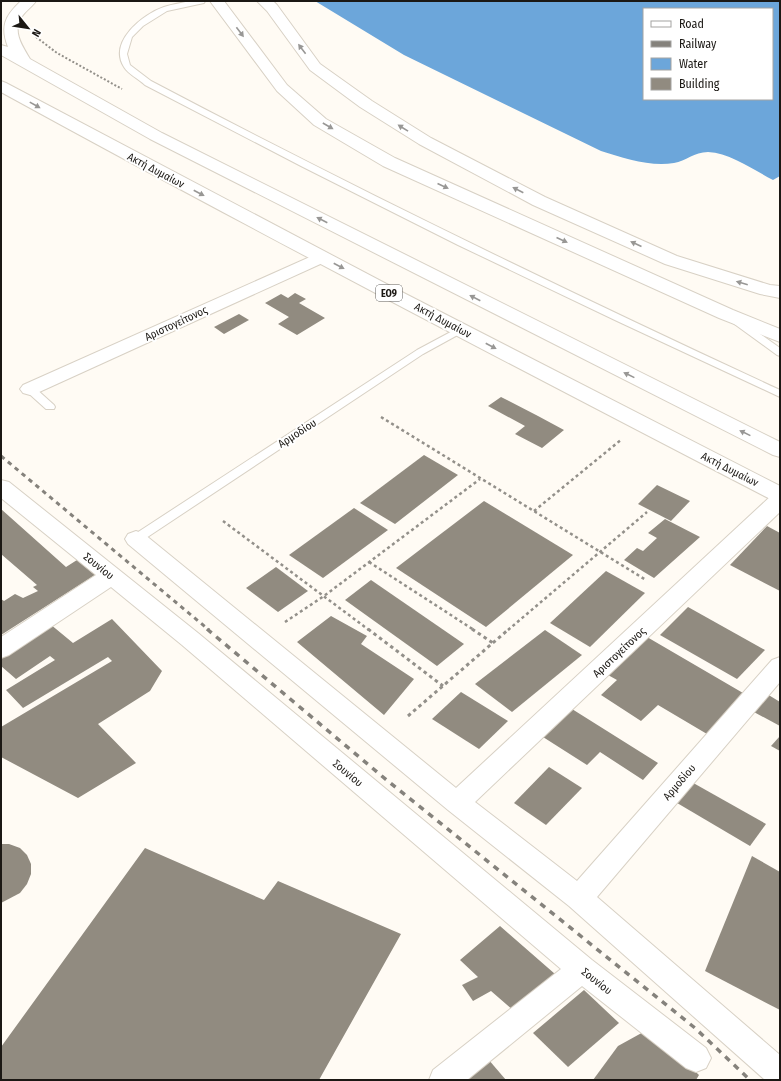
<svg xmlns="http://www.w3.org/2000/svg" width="781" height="1081" font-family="'Fira Sans Condensed',sans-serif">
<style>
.water{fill:#6ca6da;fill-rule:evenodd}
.building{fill:#918b80}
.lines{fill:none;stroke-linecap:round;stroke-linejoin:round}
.lane-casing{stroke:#d8d1c5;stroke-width:2}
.street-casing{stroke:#d8d1c5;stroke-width:2}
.primary-casing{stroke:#d8d1c5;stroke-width:2}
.path-far2{stroke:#93908a;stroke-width:2;stroke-dasharray:2 2;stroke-linecap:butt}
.path-far1{stroke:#93908a;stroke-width:2.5;stroke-dasharray:3 3;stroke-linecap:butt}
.path{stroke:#93908a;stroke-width:3;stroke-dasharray:3.5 3.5;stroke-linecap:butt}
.lane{fill:#fff;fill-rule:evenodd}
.street{fill:#fff;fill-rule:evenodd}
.primary{fill:#fff;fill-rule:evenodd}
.rail-far1{stroke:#85827c;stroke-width:3;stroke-dasharray:4.5 4.5;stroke-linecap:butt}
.rail{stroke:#85827c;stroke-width:3.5;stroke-dasharray:6 6;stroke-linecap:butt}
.oneway{fill:#989795}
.labels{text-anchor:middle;stroke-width:4;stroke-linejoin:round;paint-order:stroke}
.shield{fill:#fff;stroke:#5f5d5a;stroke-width:1}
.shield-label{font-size:10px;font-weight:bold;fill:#1b1814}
.street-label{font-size:11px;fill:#1b1814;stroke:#fff}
</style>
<rect width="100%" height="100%" fill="#fffbf4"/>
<path class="water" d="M315,1H780V176L773,180C754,170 730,153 708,152C694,152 686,161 674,163C650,167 624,158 601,151L404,55ZM644,9H772V99H644Z"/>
<g class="building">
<path d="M295,293L306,299L299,303L325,318L297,335L278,324L289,317L265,303L281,294L288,298Z"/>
<path d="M239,314L249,320L224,334L214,327Z"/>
<path d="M501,397L538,416L564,430L542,448L515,434L525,426L488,406Z"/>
<path d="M424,455L458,475L395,524L360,503Z"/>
<path d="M657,485L690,501L671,521L638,504Z"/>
<path d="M484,501L573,555L486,627L396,568Z"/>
<path d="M354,508L388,530L323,578L289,555Z"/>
<path d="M1,509L66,567L77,560L95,575L1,635V599L4,601L15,594L23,598L38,591L33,587L37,585L1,554Z"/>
<path d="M665,519L700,537L654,578L624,560L637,548L643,551L657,538L648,533Z"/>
<path d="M767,526L780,533V591L730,565Z"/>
<path d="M276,567L308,591L278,612L246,588Z"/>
<path d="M606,571L645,593L590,647L550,623Z"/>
<path d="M371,580L464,644L437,666L345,600Z"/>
<path d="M688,607L765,650L737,679L660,635Z"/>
<path d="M331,616L367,636L361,644L414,679L384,715L297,642Z"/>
<path d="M112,619L162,671L150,691L98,724L136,763L78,798L1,757V727L112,661L108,657L23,708L6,690L55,660L50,656L16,679L1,666V657L50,624L73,643Z"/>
<path d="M545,630L582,655L512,712L475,684Z"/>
<path d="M647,637L743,693L707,734L658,705L641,721L601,695L617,680L608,675Z"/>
<path d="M461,692L508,721L479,749L432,719Z"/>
<path d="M767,694L780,702V726L752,711Z"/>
<path d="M572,709L658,763L643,780L600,752L587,765L543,737Z"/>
<path d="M780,736V751L771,746Z"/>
<path d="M549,767L582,788L546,825L514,803Z"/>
<path d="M688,780L766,824L750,846L672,800Z"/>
<path d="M1,844H9L20,848L27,855L31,864V874L27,884L20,893L1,903Z"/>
<path d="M145,848L264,900L278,881L401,934L319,1080H1V1047Z"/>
<path d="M752,856L780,872V1010L705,971Z"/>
<path d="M500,926L555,974L514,1011L491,991L473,1001L462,985L478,977L460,960Z"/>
<path d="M584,990L619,1023L568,1067L533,1033Z"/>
<path d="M647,1030L662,1040L699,1075L696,1080H593L618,1046Z"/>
<path d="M488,1059L506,1080H459Z"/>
</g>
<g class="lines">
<defs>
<g id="lane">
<path d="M191,1H205L204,3L167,11L143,26L132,37L127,54L130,65L151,81C358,190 568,292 780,390V397L617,321L458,245L301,166L145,85C139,79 128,74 124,67C108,42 143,14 164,7C173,4 182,3 191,1Z"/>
<path d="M736,318L739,319L780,348V356L777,355L733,323L731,321Z"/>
<path d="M460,327L463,328L465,330L463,332L423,354L140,542H132L131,539L132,536L417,350Z"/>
<path d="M30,386L34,387L54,405L55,407L54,409H46L26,391L25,389L26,387Z"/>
</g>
<g id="street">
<path d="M321,252L327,253L330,257L327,261L37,393L30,395L23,393L20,389L23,385Z"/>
<path d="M1,480L9,482L198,633L592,960L706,1048L711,1058L706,1068L696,1072L686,1068L582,986L467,1080H429L433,1070L561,969L182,645L111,587L9,655L1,658V637L96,575L1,498Z"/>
<path d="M780,493V512L475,802L577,881L772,660L780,657V682L597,897L780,1055V1080H765L569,906L448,810L128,544L125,539L128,534L136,531L144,534L456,788L772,495Z"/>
</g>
<g id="primary">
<path d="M21,1H36C32,7 25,11 21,18C12,32 23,47 30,59L162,133L780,442V457L773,455L150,139L1,55V45L8,47C0,26 5,16 21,1Z"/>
<path d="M210,1H224L287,85L326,119L395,158L733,310L780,329V342L719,318L383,166L314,125L277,91Z"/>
<path d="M257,1H273L277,5L320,64L372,101L431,138L545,197L677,256L770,285L780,286V298L760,294L665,264L533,205L419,144L360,107L310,70L267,11Z"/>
<path d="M1,81L6,83L396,289L780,486V502L772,500C514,366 256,232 1,92Z"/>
</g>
</defs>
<use href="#lane" class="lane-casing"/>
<use href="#street" class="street-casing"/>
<use href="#primary" class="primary-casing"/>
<path class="path-far2" d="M36,37L57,53L122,89"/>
<g class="path-far1">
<path d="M381,417L646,580"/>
<path d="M534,511L622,439"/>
<path d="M223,521L369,630"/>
<path d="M369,562L474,630"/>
<path d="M285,622L324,596L480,479"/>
<path d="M508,630L647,512"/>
</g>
<g class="path">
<path d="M368,629L443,686"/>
<path d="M472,629L493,643"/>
<path d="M408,716L509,629"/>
</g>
<use href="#lane" class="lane"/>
<use href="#street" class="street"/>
<use href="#primary" class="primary"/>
<path class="rail-far1" d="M1,456L209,630"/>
<path class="rail" d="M207,629L383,777L695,1028L750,1080"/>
</g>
<defs><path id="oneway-solid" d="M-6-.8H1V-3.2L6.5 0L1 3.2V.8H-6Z"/></defs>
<g class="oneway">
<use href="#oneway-solid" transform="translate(240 32) rotate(53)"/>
<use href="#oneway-solid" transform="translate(302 49) rotate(-127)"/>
<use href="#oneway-solid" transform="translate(35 105) rotate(29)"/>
<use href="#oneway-solid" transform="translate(328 126) rotate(30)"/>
<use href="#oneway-solid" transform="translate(403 128) rotate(-148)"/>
<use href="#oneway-solid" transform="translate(443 186) rotate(24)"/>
<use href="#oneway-solid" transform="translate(518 190) rotate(-153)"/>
<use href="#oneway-solid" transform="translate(199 193) rotate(28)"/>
<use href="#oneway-solid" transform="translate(322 220) rotate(-153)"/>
<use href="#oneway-solid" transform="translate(562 240) rotate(24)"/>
<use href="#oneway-solid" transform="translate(636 244) rotate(-156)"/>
<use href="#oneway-solid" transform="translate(339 266) rotate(28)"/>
<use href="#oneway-solid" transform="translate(742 283) rotate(-164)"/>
<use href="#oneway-solid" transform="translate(475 298) rotate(-153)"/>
<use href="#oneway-solid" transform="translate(491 346) rotate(28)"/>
<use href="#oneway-solid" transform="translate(629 375) rotate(-154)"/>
<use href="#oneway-solid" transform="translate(745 433) rotate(-154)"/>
</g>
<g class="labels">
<rect class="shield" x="376" y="285" width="26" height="16" rx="3"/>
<g class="shield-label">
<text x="389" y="297">ΕΟ9</text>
</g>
<g class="street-label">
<text transform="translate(156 170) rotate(28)" y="4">Ακτή Δυμαίων</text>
<text transform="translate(443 320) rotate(28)" y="4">Ακτή Δυμαίων</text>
<text transform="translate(176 323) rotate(-25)" y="4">Αριστογείτονος</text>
<text transform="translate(297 433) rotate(-33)" y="4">Αρμοδίου</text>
<text transform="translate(730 469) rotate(27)" y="4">Ακτή Δυμαίων</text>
<text transform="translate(99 566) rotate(39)" y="4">Σουνίου</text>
<text transform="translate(619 652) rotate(-43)" y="4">Αριστογείτονος</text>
<text transform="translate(348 773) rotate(40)" y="4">Σουνίου</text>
<text transform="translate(679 782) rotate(-49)" y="4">Αρμοδίου</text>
<text transform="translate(597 981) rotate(38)" y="4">Σουνίου</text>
</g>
</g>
<rect width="781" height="1081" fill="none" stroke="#1b1814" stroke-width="4"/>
<rect x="643" y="8" width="130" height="92" fill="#ffffff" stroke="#a4a3a1"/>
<rect x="651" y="21" width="20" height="6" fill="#ffffff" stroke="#a4a3a1"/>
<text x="679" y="28" font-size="12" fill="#1b1814">Road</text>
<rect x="651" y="41" width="20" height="6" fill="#85827c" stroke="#a4a3a1"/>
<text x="679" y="48" font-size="12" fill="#1b1814">Railway</text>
<rect x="651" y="58" width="20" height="12" fill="#6ca6da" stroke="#a4a3a1"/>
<text x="679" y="68" font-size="12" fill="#1b1814">Water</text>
<rect x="651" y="78" width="20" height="12" fill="#918b80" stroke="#a4a3a1"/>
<text x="679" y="88" font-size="12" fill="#1b1814">Building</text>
<g transform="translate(28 28) rotate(120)" stroke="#ffffff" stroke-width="3" paint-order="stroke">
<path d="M0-3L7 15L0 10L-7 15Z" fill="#1b1814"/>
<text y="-6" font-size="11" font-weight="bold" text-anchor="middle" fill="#1b1814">N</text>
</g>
</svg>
